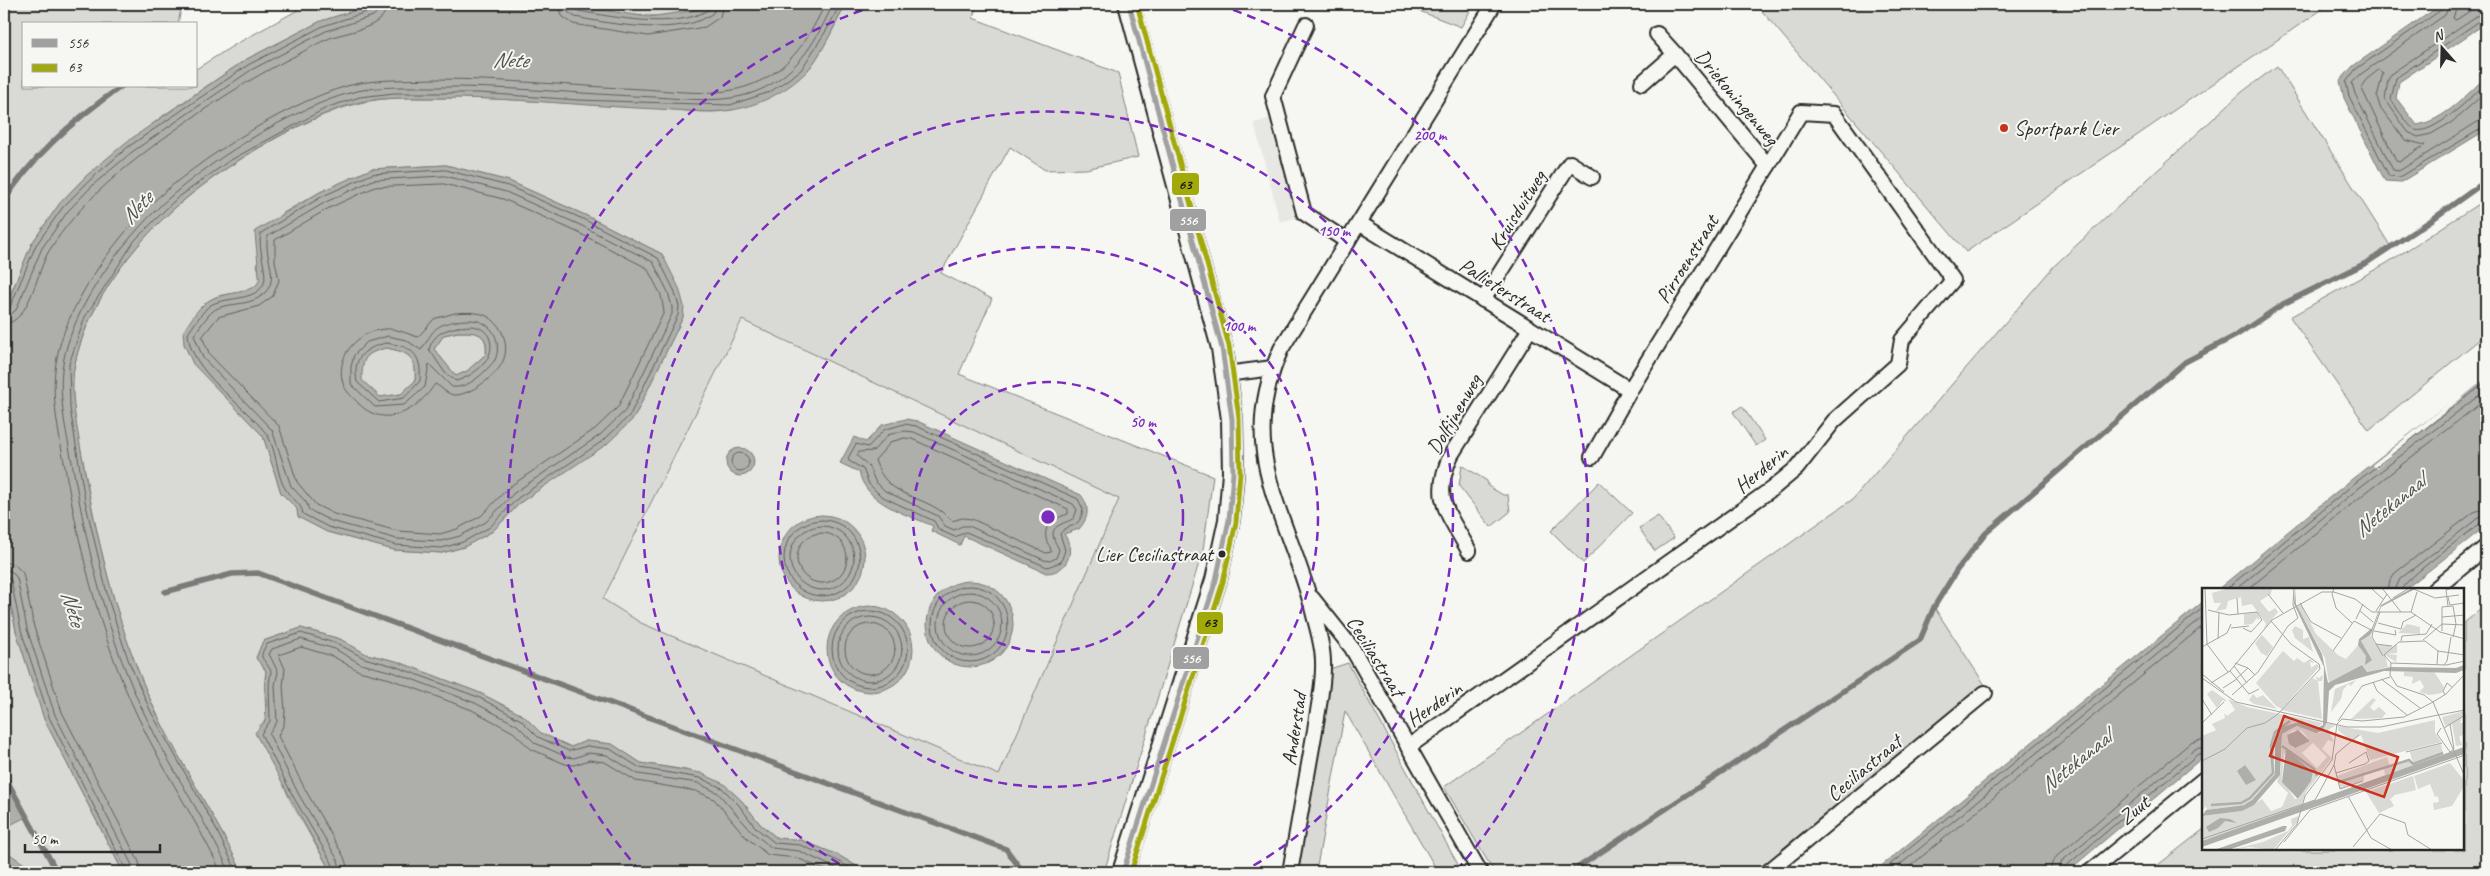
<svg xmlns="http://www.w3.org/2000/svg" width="2490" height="876" font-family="Caveat,sans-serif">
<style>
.built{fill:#e7e7e3}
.green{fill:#d9d9d5;stroke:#828280;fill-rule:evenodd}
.water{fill:#aeaeab;stroke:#7a7a78;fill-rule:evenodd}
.pier{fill:#f6f6f2}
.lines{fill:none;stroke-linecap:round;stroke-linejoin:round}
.shore{stroke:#5f5f5e;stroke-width:1}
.stream{stroke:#7a7a78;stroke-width:5.5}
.minor-casing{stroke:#2b2b2b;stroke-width:18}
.secondary-casing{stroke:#2b2b2b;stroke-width:24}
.minor{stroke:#f6f6f2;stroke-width:14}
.secondary{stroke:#f6f6f2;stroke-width:20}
.bus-1-casing{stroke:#f6f6f2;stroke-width:9}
.bus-2-casing{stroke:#f6f6f2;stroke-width:9}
.bus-1{stroke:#a0a0a0;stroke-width:5}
.bus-2{stroke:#a1a90b;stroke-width:5}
.ring{fill:none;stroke:#7b2cbf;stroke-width:2.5;stroke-dasharray:9 6}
.poi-dot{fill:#c8321e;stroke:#f6f6f2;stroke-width:2}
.bus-dot{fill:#2b2b2b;stroke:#f6f6f2;stroke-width:2}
.labels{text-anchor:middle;stroke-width:4;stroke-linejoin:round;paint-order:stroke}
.bus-label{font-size:20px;fill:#2b2b2b;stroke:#f6f6f2;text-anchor:end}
.street-label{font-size:21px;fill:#2b2b2b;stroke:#f6f6f2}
.poi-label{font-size:21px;fill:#2b2b2b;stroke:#f6f6f2;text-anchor:start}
.water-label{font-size:22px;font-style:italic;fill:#525251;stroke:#f6f6f2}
.inset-river{fill:none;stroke:#aeaeab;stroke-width:2.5}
.inset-road{fill:none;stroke:#a5a5a2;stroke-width:1}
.view{fill:#c8321e;fill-opacity:0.15;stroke:#c8321e;stroke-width:2.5}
.inset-edge{fill:none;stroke:#2b2b2b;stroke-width:2.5}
.centre{fill:#7b2cbf;stroke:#f6f6f2;stroke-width:2.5}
.ring-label{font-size:15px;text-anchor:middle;font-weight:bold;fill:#7b2cbf;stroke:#f6f6f2;stroke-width:4;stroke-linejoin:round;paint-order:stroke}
.line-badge{stroke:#f6f6f2;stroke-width:2}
.badge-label{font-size:14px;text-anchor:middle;font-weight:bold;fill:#fff}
.pale-badge-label{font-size:14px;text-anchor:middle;font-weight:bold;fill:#111}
</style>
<rect width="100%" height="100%" fill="#f6f6f2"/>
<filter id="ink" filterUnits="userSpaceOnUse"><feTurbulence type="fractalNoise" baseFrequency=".02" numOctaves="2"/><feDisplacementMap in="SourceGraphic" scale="10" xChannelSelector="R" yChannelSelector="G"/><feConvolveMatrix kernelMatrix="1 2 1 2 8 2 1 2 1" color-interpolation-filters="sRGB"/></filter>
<g filter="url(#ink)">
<g class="built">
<path d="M1272,118L1298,217L1280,222L1254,123Z"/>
<path d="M742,320L1119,499L999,775L641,623L603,599Z"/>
</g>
<g class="green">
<path d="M4,4H182L178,24H24V86H196V69L236,44L298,10L286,4H375L321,21L245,60L164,115L86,176L60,203L32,243L4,310Z"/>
<path d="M563,4H708C664,27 609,11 563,4Z"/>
<path d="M846,4H977L973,18L1118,73L1138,157L1086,169L1045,170L1010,147L941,273L992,299L959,374L1213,476L1203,550L1104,872H909L858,867L838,855L801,840L777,838L760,824L742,801L686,770L641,763L612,744L586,741L571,747L541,733L524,716L480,693L396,661L366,654L340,639L301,628L263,641L256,658L266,671C263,688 267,704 265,721L259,726L290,800L331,872H242C215,816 181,765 154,708C119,633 99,549 84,466C78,434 68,396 75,363C87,309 124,257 163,219C207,176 300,117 360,103C384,97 409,98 434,98C506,97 577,105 649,108C671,109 711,115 731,110C739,108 798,79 804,74C817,64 838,19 846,4ZM446,165L509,181L585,215L662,254L683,317L634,418L562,473L521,502L493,531L464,547L442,553L394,550L327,532L298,517L297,509L281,493L263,436L194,364L184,344C190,328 198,304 216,297C231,291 253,295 261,279L257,265L283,213L320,192L371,169ZM742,320L1119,499L999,775L641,623L603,599Z"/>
<path d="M1401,4H1474L1461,27Z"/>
<path d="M1756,4H2330L1966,252Z"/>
<path d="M2277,66L2391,247L2367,262L2283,304L2237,335L2185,362L1986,533L1957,570L1934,607L1985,685L1763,872H1494L1444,787L1853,499L2054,266L2242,92Z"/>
<path d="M2486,199V334L2369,430L2290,317L2387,263Z"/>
<path d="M458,332C476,332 488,332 486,354L467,371L456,376L434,349L444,335Z"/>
<path d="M386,348C409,352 417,357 415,381L401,394L380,397L361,380C362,358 365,353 386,348Z"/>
<path d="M1742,406L1765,440L1756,446L1733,412Z"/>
<path d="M1462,465L1487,481L1488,486L1503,495H1508L1510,512L1491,527L1459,486Z"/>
<path d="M1599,482L1632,513L1583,563L1551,531Z"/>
<path d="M1658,516L1674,538L1655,551L1639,528Z"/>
<path d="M4,569L16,631L44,719L123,872H4Z"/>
<path d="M2486,605V872H2149L2204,829V850H2464V623Z"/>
<path d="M1348,663L1462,872H1438L1345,711L1316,872H1296L1330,669Z"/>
</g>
<g class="water">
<path d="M375,4H563L648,17L697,10L708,4H845C836,23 820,59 804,74C786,92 757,106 732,110C708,114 681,110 657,109C583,106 509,97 434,98C410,98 384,97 360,102C301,116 206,176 163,219C124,257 87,308 75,363C68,395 80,441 85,473C100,554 120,634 154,708C181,765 215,816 242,872H123L44,719L16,631L4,569V310L32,243L60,203L86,176L125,143L245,60L321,21Z"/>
<path d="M2442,4H2486V23L2399,82L2396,98L2417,125C2445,120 2466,95 2486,77V130L2401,182L2385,181L2344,98L2340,81L2353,66Z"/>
<path d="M446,165L509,181L585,215L662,254L679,288L684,306L683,317L634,418L607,444L521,502L493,531L464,547L442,553L394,550L327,532L298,517L297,509L281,493L263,436L193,364L184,344L183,332C191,320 200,303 214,298C225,293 254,293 259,281C260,279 255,238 255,231L320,192L371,169ZM458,332C476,332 489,332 486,354L467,371L456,376L434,349L444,335ZM386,348C409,352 417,357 415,381L401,394L380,397L362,380C362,358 365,353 386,348Z"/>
<path d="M2486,375V526L2404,590H2217L2352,479Z"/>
<path d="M906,419L917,421L1081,495C1090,507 1089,518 1079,529L1064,534C1076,550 1068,573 1046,573L964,536L960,545L931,531L933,526C906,514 866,504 859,472L840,463L854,437L866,442L882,425Z"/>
<circle cx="740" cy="462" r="14"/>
<circle cx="822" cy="558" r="43"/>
<circle cx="970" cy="624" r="43"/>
<path d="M2204,601V756L2067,872H1874Z"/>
<circle cx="870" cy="649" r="43"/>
<path d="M301,628L340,639L366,654L396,661L480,693L524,716L541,733L571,747L586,741L612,744L641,763L701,773L724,784L742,801L760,824L777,838L801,840L838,855L858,867L909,872H331L255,733C258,728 263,725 265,721C268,716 264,682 266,671L256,658L263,641Z"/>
<path d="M14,795L26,817L4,828V800Z"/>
<path d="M4,850L36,872H4Z"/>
</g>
<path class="pier" d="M2486,373V378L2375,469L2372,465Z"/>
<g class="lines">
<g class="shore">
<path d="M559,4L562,16L573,24L648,36L705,27L720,17L723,4"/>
<path d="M566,4L568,12L575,17C610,24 684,37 713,13L716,4"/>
<path d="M573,4L574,8L578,11C615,17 674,30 708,10L710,4"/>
<path d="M2444,4L2441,10L2356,69L2346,82L2349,96L2389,176L2400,177L2486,126"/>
<path d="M2450,4L2445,15L2361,74L2352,83L2355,94L2393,170L2399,171L2479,121L2486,120"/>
<path d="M2458,4L2453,18L2456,20L2476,7L2486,6"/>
<path d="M2486,13L2478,15L2392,73L2388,80L2385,99L2408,132L2418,137L2431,134L2452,122L2486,92"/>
<path d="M2486,19L2481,20L2396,78L2391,99C2394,105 2410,128 2415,130C2433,136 2474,95 2486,83"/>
<path d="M2379,70L2383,73L2377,97L2380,107L2405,140L2425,145L2399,162L2396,161L2361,87L2366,80Z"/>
<path d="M446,170L508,186L583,219L658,258L674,290L679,306L678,315L630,415L604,440L518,498L490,527L463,542L442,548L396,545L328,527L303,514C301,502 292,500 286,490C276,477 277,446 265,432C243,404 190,371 188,334C191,328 205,309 209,306C224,296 257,302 264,283C268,273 257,247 261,233L323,196L372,174Z"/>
<path d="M445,176L506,192L580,225L653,262L668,292L672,307V314L625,411L600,435L514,493L486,522L460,536L441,541L397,539L331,521L309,510L306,502L291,486L272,430L203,358L194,335C198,329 207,316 213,311C225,300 259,310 270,285C276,272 263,251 268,236L326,202L373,180Z"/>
<path d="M444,184L503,199L577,232L647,268L661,295L664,312L618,407L595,429L509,487L481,516L457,529L440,534L398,531L334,514L316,505L297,482L279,426L210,355L202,337L218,317L259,306L273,296L279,280L275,261V240L329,208L375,187Z"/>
<path d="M4,310L10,307L36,245L63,207L90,180L128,147L248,65L323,26L370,11L373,4"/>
<path d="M455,313C463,312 474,312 482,314C500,319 511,344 503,361C498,375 469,396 454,395C446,394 442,387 435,384C418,410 386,430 359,404C354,398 347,393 344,386C333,358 357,331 385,329C397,328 407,334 418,337L434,319Z"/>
<path d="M4,316L10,315L16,310L42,248L68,211L94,184L132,152L251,70L326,31L373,16L378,11L379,4"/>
<path d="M456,321C463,320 474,319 481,322C496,328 501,346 495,360C485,372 469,389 452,387L429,364L425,387L404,405L375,407L351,384V367L354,355L367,342L388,336L406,340L421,350C434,332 431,326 456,321Z"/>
<path d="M4,324C30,323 37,270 49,251C79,203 123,168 168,135C208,106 249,79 293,57C305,51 317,43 330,38C348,31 386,29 387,4"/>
<path d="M458,327C464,327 472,325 477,327C482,328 487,333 489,337C498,358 474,376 456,381L445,373L429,349C434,334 443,330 458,327Z"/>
<path d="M386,343C412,346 422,354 420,381L404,398L379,402L357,382C352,358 364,348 386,343Z"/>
<path d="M905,424L916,426L1078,499L1083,509C1080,531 1068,522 1060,534L1065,550L1061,562L1047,567L966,532L955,537L939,530L934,521L881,496L869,484L863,469L849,461L848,458L856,444L868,447L884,430Z"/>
<path d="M905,431L914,432L1073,504L1077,510L1074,518C1066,524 1049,524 1054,539C1055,543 1058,546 1059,550L1056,558L1050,561L1044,560L969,526H962L954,530L945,526L938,516L885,491L875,481L868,465L857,456L859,452L873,451L888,435Z"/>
<path d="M905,438L912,439L1068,509V514C1055,518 1041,525 1047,542C1049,546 1051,547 1051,552L1046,553L972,519L962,518L952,521C926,492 888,502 875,460L891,442Z"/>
<circle cx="740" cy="462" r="9"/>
<circle cx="822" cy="558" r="38"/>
<circle cx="822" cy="558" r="32"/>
<circle cx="822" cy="558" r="25"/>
<path d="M4,562L15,565L23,573L34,627L62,712L139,862L141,872"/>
<path d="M4,570L11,571L17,578L27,629L55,715L132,865L133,872"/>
<path d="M4,576L11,580L21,630L49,717L127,872"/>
<circle cx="970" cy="624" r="38"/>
<path d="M2225,590L2355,483L2486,382"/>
<path d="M2235,590L2359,488L2486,390"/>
<path d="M2247,590L2364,494L2486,399"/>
<path d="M2388,590L2390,580L2395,573L2474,512L2486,508"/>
<path d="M2395,590L2400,579L2478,518L2486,516"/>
<path d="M2401,590C2403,580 2469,532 2481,523L2486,522"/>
<circle cx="970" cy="624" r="32"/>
<circle cx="970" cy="624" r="24"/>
<circle cx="870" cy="649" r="38"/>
<circle cx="870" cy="649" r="32"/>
<circle cx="870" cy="649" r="25"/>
<path d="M221,872C196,819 162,769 137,715C101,638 81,556 66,473C60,438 50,398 56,363C64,308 112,243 150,205C194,162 299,94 360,83C385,79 410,80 434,79C504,79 573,86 642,89C680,91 724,99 760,81C793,65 810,36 825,4"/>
<path d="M230,872C204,818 171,769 145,715C108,639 89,556 74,473C68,439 57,398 63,363C73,308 116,250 154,212C200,166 294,106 357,91C381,86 407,87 431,87C506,86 580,94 654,97C691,99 730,105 764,88C800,70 817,39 833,4"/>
<path d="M237,872L214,825L151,712L129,662L109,602L85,501L70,408L69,364L85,317L135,240L176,199L229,161L328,107L360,97L394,93H479L578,100L730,105L770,92L801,70L829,26L840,4"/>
<path d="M335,872L332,863L294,798L261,734L270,721L269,685L271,671C264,658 257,659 267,644L301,633L338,644L364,658L394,666L478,697L521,720L538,737L569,751L587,746L610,749L640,768L700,778L722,788L738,804L756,828L775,843L800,845L836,860L857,872"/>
<path d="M341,872L338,860L299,795L269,734L277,722L275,685L278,672L269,654L272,649L301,639L335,649L361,664L393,672L475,703L517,725L535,743L567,757L574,758L588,753L607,755L638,774L698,783L718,793L752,832L772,848L799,851L844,872"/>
<path d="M349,872L344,857L306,791L278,736L284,724L285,711L283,686L285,669L279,655L301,647L332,656L359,671L390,679L472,710L513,732L531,749L565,764L574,765L589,760L605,762L636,781L696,791L714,799L746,837L768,855L797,858L830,872"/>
<path d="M1881,872L2204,607"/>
<path d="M1891,872L2204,616"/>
<path d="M1903,872L2204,625"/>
<path d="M2050,872L2052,863L2057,856L2190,743L2204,739"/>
<path d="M2058,872L2062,861L2195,749L2204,747"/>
<path d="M2064,872L2066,866L2198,754L2204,753"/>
</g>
<g class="stream">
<path d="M4,201C33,155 77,117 122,86"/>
<path d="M165,592L232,574L258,573L1006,849L1023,872"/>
<path d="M4,775L57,872"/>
<path d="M1571,872L1920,640L1934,607L1957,570L1986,533L2185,362L2237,335L2283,304L2368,262L2430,221L2486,181"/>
</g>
<defs>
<g id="minor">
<path d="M1306,25L1273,96L1304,213L1348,242"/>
<path d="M1657,34L1675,54"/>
<path d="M1642,83L1675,54L1768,166"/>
<path d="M1359,223L1630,390"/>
<path d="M1483,300L1570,163L1592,177"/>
<path d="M1226,374L1273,368"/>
<path d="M1469,551C1448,512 1431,499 1451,455L1530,329"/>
<path d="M2434,590L2486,547"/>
<path d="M1312,598L1352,648L1480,872"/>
<path d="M1408,747L1773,488L1797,468L1834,421L1898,364L1902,340L1953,280L1834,114L1801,112L1630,390L1592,457"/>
<path d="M1290,872C1298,825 1307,778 1315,730C1318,708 1324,685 1323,662C1323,644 1316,625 1312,607C1286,510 1235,452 1281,349L1494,4"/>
<path d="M1768,872L1985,693"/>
<path d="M2090,872L2204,779"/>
</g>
<path id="secondary" d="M1123,872L1216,580L1229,520L1233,473L1232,419L1222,348L1129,4"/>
</defs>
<use href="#minor" class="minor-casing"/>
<use href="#secondary" class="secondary-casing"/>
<use href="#minor" class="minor"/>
<use href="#secondary" class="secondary"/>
<defs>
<path id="bus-1" d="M1123,872L1216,580L1229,520L1233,473L1232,419L1222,348L1129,4"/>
<path id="bus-2" d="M1131,872L1223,582L1236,522L1240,473L1239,418L1229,346L1137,4"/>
</defs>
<use href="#bus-1" class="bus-1-casing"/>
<use href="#bus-2" class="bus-2-casing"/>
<use href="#bus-1" class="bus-1"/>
<use href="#bus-2" class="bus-2"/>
</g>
</g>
<g class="ring">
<circle cx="1048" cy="517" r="135"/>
<circle cx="1048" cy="517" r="270"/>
<path d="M852 871A405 405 0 1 1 1244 871"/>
<path d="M640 871A540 540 0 0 1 877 5M1219 5A540 540 0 0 1 1456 871"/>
</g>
<circle class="poi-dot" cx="2004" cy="128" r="5"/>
<circle class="bus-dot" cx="1222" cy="554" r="4.5"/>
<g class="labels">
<g class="bus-label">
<text x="1213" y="561">Lier Ceciliastraat</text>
</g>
<g class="street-label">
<text transform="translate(1737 97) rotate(50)" y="7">Driekoningenweg</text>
<text transform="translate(1517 210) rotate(-58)" y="7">Kruisduitweg</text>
<text transform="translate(1687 259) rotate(-58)" y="7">Pirroenstraat</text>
<text transform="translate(1505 290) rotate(32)" y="7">Pallieterstraat</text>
<text transform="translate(1454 414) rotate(-60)" y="7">Dolfijnenweg</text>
<text transform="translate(1761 469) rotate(-40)" y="7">Herderin</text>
<text transform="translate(1376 656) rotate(58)" y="7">Ceciliastraat</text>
<text transform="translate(1434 704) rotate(-35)" y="7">Herderin</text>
<text transform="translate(1294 729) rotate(-81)" y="7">Anderstad</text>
<text transform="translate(1864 768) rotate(-40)" y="7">Ceciliastraat</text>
<text transform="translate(2134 810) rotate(-39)" y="7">Zuut</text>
</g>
<g class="poi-label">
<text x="2014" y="135">Sportpark Lier</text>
</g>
<g class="water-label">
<text transform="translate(510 59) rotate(1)" y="8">Nete</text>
<text transform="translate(136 207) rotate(-47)" y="8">Nete</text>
<text transform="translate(2389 505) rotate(-39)" y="8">Netekanaal</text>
<text transform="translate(74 608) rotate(73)" y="8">Nete</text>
<text transform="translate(2075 761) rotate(-39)" y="8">Netekanaal</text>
</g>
</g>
<g transform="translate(2202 588)">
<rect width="262" height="262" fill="#f6f6f2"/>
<path d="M27,0H70L69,6L58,13L67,24L73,20L76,24L61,42L64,36L50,16L40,18L39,9L26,13L24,21L14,23L19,15H12L10,5ZM99,16L114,46L136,67L144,71L167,45L173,56L190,58L188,60L195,56V65L184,66L195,67L194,74L183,67L186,79L165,84L160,77L127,95L123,70L95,19ZM55,24L58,33L55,30L50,36L42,37V26ZM205,36L218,39V46L196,45ZM93,38L101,42V51L107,49L111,64L93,50L90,42ZM60,47L71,59L65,68L59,65L53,55ZM81,63L92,73L95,70L102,75L108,71L113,75L108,74L109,80L115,76L117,79L80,121L74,118L54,95ZM202,84H232L242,99L240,105L227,107L217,104L222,99L218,92L210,96L211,89L202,88ZM121,87L120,93H116L120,131L80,122L111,90L116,93L113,88L117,90ZM154,92L149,98L146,96L141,102L139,111L129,124L133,101ZM10,102L24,112L23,114L21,112L15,120L5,106ZM51,106L55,110L61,107L75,121L52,116L47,112ZM171,110L174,112L168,119L172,123L177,119L184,125L180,130L149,131ZM26,111L45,119L121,135L114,140L97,134L80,140L72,161L73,186L46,216L5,222L4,218L0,223V148L14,142L10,136L23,130L22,125L25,128L33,122ZM262,123L258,135H262V146L257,149L260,157L254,158L250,136L243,138L240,129ZM233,132V145L239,154L168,172L159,147L149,153L136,142V138L176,145ZM124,135L134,137L126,142L132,154L126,152L120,161L130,170L104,204L99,218L0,253V228L40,223L60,211L69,223L80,219L86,205L75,194L79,182L80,146L96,138L118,145ZM92,142L100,143L108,153L91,160L85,147ZM111,155L125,169L115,180L100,165ZM86,162L111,185L97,211H93L80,191L82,166ZM239,156L241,165L211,176L208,164ZM185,169L188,179L208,172L210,178L183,187L182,180L176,181L162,186V192L138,201L135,188ZM248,175L261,191V200L250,218L232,222L231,215L237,214L236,208L233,209L228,196L216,201L212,188ZM211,188L214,202L193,207L188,211L192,218L177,225L164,204ZM97,228L96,233L71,262L47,259L29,262L61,254L86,243L90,238L89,231Z" fill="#d9d9d5" fill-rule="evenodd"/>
<path d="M93,0L94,16L120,66L126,95L160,77L165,84L189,79L254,80L262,77V82L254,85L182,83L133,97L127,103L125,134L120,143L114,145L95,138L80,146L78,187L52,217L40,223L0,228L4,222L42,217L50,212L73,186V157L80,139L97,134L114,140L121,137L122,79L92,16ZM210,0H215L179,19L169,46L159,53L170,72L163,77L164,68L156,57L157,51L170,40L179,17ZM96,142L108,153L93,160L87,156L85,147ZM262,159V166L0,259V253ZM84,161L111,184L109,193L96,211L80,194ZM43,177L54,192L44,197L35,183ZM18,230L28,231L35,235L23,233L16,240L7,244L4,239ZM81,238H85L83,243L26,262H12Z" fill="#aeaeab"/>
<path class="inset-river" d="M80,158L112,181L115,188M137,194L207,172L211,176L241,165M9,217L39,215L48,210L71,185L69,158L73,144L88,133"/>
<path class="inset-road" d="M3,0L5,56L26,84M132,0L130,6L134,20L150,35M180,0L199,24M209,0L233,10L257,7M170,1L182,12M66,6L81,25M246,9L248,17L263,15M35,10L36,26M191,10L207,0M98,15L109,34L139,50M246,18L244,2L250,0M6,22L27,27L55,24L60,32L49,44L41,40M158,23L171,34M174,23L185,6M209,24L238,44L263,51M209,24L215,4M240,29L263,27M154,31L161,16M176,35L199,41L201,34L214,27M29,40L47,38M171,43L170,49L181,68M171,43L178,24M172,43L194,47L193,42M240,43V19L251,18L254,36L251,49M16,51L17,25M221,52L240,36L263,37M199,53L200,48L224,46L230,36M174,56L190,58M0,59L25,45L29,36M131,63L152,33L171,43M236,63L263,67M33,75L46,80L53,87M189,75L188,87L195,98L222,107L231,114L244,106L263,86M235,76L236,63L223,53L197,54L182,67L189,75L244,77L263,73M242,77L245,73L249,49M32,78L45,95M28,83L47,106L57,101M0,86L22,104M0,90L34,114L145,139H179L231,128M34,91L46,80M179,91L218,120M171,94L175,103L205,127M9,95L28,83L70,32L120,4H132L153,11L170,24H209M21,100L35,91M30,107L56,84L86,38L96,30L91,17L92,0M243,107L241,103L245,95L250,99M0,111L10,127M231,128L263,122M136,133L160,98L188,89M0,135L22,114M239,140L235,146L248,164L252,161L248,136M242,140L263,127M157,147L134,166L132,177L138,201L161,193M204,164L240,155M0,173L23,161L45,140L63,135L76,126L118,81L117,76L89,56L69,33M134,185L163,176L167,173L164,164L147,175M146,208L169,250L190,262M0,251L113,212L132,177M82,254L108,222L263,167M151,259L178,226L203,235L206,247L230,262M73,262L95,236L103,208L130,172L135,136L140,131L160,133L202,129L231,114L263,189"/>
<path class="view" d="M82,128L196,169L182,209L68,168Z"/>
<rect width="262" height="262" class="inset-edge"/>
</g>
<circle cx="1048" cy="517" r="8" class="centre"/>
<g class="ring-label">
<text x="1430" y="140">200 m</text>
<text x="1334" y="236">150 m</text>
<text x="1239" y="331">100 m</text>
<text x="1143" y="427">50 m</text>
</g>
<g class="line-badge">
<rect x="1171" y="172" width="29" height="24" rx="5" fill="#a1a90b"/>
<rect x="1169" y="208" width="38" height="24" rx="5" fill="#a0a0a0"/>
<rect x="1196" y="611" width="28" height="24" rx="5" fill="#a1a90b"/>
<rect x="1172" y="646" width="38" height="24" rx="5" fill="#a0a0a0"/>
</g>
<g class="badge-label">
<text x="1188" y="225">556</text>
<text x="1191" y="663">556</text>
</g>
<g class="pale-badge-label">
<text x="1185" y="189">63</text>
<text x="1210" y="627">63</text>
</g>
<rect width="2490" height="876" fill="none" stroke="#f6f6f2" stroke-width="20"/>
<rect x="10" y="10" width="2470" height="856" fill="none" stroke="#2b2b2b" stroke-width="2" filter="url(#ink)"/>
<rect x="22" y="22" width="175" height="65" fill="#f6f6f2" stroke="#a5a5a2"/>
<rect x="32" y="39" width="25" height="8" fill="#a0a0a0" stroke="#a5a5a2"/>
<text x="68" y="48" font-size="15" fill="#2b2b2b">556</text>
<rect x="32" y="64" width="25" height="8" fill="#a1a90b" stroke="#a5a5a2"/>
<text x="68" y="72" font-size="15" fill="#2b2b2b">63</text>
<g transform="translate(2442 48) rotate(340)" stroke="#f6f6f2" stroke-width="4" paint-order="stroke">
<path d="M0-4L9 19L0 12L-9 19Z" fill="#2b2b2b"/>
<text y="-8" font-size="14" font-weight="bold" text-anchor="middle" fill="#2b2b2b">N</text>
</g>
<path d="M25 844v8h135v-8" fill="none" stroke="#2b2b2b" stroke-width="2.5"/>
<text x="32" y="844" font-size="15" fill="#2b2b2b" stroke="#f6f6f2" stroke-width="4" paint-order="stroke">50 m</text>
</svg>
